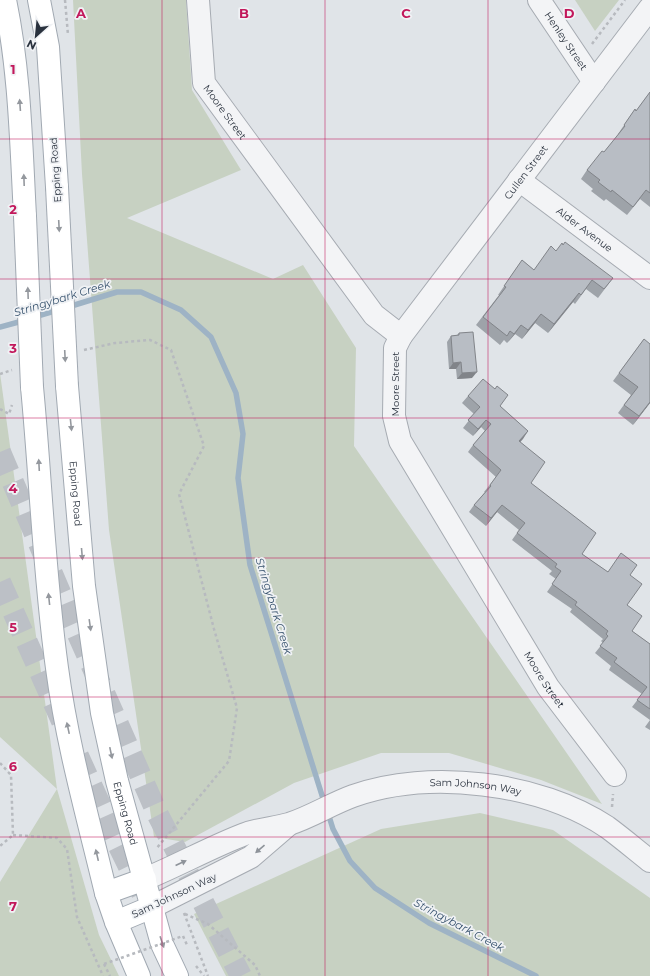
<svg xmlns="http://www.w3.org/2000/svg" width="650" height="976" font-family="Montserrat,sans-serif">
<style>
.green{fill:#c7d1c2}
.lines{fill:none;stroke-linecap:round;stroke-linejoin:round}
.stream{stroke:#9eb3c5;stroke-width:5.5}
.highway-tunnel{stroke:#bcc0c6;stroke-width:22;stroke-dasharray:22 11;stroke-linecap:butt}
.minor-casing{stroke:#a6abb2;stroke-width:24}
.major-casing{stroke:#a1a9b2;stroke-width:24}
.path{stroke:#b7babf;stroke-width:2.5;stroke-dasharray:3 3;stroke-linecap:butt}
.minor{stroke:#f3f4f6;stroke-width:22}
.major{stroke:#fff;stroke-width:22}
.major-bridge-casing{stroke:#a1a9b2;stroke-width:24;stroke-linecap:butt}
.path-bridge{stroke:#b7babf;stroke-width:2.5;stroke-dasharray:3 3;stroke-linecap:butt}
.major-bridge{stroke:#fff;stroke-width:22}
.wall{fill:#9ea3a9}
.shaded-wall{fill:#818489}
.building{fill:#b8bdc4;stroke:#818489}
.oneway{fill:#94989e}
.oneway2{fill:#8e939a}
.grid{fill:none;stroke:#c2185b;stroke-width:1;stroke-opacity:0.55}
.labels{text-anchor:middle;stroke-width:3.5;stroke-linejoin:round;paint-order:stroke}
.street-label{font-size:10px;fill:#2a323e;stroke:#f0f2f5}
.water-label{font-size:11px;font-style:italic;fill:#38536e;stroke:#f0f2f5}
.grid-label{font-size:13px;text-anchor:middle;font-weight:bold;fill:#c2185b;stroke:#f0f2f5;stroke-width:3.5;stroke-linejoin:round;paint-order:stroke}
</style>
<rect width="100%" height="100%" fill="#e0e4e8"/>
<g class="green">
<path d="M73,0H186L192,90L241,170L127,218L273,279L303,265L356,348L354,446L602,804L541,780L449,753H381L294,783L185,842L154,837L109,530L82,174Z"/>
<path d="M575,0H619L595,31Z"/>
<path d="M0,373L57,789L99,935L119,976H0V882L57,789L0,737Z"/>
<path d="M480,813L553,830L650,898V976H226L194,914L381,829Z"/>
</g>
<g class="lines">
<g class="stream">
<path d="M68,307L117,292H141L181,310L211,337L236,393L243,434L238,478L250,565L325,805"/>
<path d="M34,317L58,310"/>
<path d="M0,327L26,320"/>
<path d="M328,813L333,829L350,861L375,888L429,923L536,976"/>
</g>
<g class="highway-tunnel">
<path d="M0,452L70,616L158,815L241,976"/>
<path d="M0,582L62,721"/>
<path d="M78,756L115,838L142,893"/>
</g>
<defs>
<g id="minor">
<path id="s1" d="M198,0L204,83L374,315L401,336L395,348L394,416L400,441L548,687L615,775"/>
<path id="s2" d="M539,0L594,82"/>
<path id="s3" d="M519,180L650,278"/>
<path id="s4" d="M401,336L650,8"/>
<path id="s5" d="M145,879C179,865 211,847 245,834C259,829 274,828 289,824C311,817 331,804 353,796C429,769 539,782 607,827C622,838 636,850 650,861"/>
<path d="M152,907L251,857L287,826"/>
</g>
<g id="major">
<path d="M5,0C20,72 21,143 25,216"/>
<path d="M39,0L48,47L57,187"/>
<path id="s6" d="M67,386L84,586L102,713L117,781L162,944L177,976"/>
<path d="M32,387C41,481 44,575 57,668C67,744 88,818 106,893L116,922L139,976"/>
<path d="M106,893L145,879"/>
<path d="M116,922L152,907"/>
</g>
</defs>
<use href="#minor" class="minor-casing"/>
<use href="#major" class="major-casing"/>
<g class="path">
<path d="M65,0L68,35"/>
<path d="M592,44L625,0"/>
<path d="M84,350L115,343L150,340L171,350L204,446L179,494L214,629L237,708L229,761L156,849"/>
<path d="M0,374L12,370"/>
<path d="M0,409L9,414L12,405"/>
<path d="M0,763L11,775L13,835L0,846"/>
<path d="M612,807L613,794"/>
<path d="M13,835L57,838L67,849L77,917L103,976"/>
<path d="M184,913L208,976"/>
<path d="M185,914L208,924L255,965L260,976"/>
<path d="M183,936L187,945"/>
<path d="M104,964L110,976"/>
<path d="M196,966L204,976"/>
</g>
<use href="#minor" class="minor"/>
<use href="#major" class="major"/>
<defs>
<g id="major-bridge">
<path d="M57,187L67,386"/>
<path d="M25,216L32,387"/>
</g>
</defs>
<use href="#major-bridge" class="major-bridge-casing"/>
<path class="path-bridge" d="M104,964L183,936"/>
<use href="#major-bridge" class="major-bridge"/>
</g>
<g class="wall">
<path d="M650,92V207L640,199L627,215L606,199L604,201L591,191L593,189L581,179L587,170L604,152L618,135V134L635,109L636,111Z"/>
<path d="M556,251L613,278L598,298L586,289L575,304L573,302L548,333L535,323L522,339L515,334L507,343L504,340L500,345L476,325L499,295H498L522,260L534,270Z"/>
<path d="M459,333L472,378L457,379L456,369H449L447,342L451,336L457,335Z"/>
<path d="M644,339L650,403L633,425L618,413L631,395L613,381Z"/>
<path d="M495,389L500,406L528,431L520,442L531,483L582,554L608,572L630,575L627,605L632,631L650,644V730L645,727L650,720L632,707L642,694L609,670L611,666L595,653L603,643L601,641L603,639L570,612L572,609L547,592L556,579L549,574L552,571L512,540L519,530L497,512L486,526L469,512L474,505L485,492H484L496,477L468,452L473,445L485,431L481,427L473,436L463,428L474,414L462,403L468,396Z"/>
</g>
<g class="shaded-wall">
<path d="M579,293L573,302L548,333L554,324Z"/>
<path d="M541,314L535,323L522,339L528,330Z"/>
<path d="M521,325L515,334L507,343Z"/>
<path d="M461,362L456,369H449L453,363Z"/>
<path d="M477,372L472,378L457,379L462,373Z"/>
<path d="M650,402V403L633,425L639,416Z"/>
<path d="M486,420L481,427L473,436L478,429Z"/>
<path d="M528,431L523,439L514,449L519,441Z"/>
<path d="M502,505L497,512L486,526L491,518Z"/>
</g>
<g class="building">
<path d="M650,92V193L646,190L633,207L612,190L611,192L598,182L600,180L587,170L602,151L604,152L625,126L624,125L635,109L636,111Z"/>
<path d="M565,242L613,278L604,289L592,280L581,295L579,293L554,324L541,314L528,330L521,325L514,334L510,331L507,336L483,317L506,287L504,286L522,260L534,270L551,246L556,251L562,243L563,245Z"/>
<path d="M473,332L477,372L462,373L461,362L453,363L451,336L459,335V333Z"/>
<path d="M644,339L650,344V402L639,416L624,405L638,387L619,373Z"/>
<path d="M483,379L495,389L497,386L508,395L500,406L528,431L519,441L545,462L531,483L596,533L582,554L608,572L621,553L637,565L630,575L642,584L627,605L642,616L632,631L650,644V709L637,700L647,687L614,662L617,658L600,646L608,636L606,634L608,631L575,605L577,602L552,584L561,571L555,567L557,564L517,533L525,523L502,505L491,518L474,505L491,486L490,485L501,470L473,445L491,424L486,420L478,429L468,420L480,407L468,396Z"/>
</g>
<defs><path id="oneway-solid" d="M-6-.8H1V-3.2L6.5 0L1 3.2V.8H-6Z"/></defs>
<g class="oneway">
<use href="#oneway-solid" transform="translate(20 105) rotate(-94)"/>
<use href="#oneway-solid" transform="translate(24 180) rotate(-92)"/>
<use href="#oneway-solid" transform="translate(59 226) rotate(87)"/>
<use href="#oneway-solid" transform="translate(28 293) rotate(-92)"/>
<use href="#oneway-solid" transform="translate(65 356) rotate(87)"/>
<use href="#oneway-solid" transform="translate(71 425) rotate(84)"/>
<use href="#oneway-solid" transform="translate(39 465) rotate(-93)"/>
<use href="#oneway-solid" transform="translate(82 554) rotate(85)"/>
<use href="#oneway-solid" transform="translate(49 599) rotate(-96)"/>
<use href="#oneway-solid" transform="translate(90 625) rotate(82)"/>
<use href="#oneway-solid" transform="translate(68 728) rotate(-102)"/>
<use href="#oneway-solid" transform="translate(111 753) rotate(78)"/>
<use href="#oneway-solid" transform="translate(97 855) rotate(-103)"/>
<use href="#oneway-solid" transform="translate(162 942) rotate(71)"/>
</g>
<g class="oneway2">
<use href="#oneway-solid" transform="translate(260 849) rotate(139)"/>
<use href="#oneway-solid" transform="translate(181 863) rotate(-25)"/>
</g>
<path class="grid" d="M162,0V976M325,0V976M488,0V976M0,139H650M0,279H650M0,418H650M0,558H650M0,697H650M0,837H650"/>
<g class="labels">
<g class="street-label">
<text dy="4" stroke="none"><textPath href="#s2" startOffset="49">Henley Street</textPath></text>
<text dy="4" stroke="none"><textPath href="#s1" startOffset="119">Moore Street</textPath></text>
<text transform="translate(55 170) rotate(-94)" y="4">Epping Road</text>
<text dy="4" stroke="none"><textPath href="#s4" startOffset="206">Cullen Street</textPath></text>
<text dy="4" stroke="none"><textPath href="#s3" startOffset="82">Alder Avenue</textPath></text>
<text transform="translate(395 384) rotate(-90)" y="4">Moore Street</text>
<text dy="4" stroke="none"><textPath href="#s6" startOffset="108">Epping Road</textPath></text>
<text dy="4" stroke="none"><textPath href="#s1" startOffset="791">Moore Street</textPath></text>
<text dy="4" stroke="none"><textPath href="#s5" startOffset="349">Sam Johnson Way</textPath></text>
<text dy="4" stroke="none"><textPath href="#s6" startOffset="432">Epping Road</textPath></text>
<text transform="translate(174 895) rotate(-25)" y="4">Sam Johnson Way</text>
</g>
<g class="water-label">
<text transform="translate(62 298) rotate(-17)" y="4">Stringybark Creek</text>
<text transform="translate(274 606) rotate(73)" y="4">Stringybark Creek</text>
<text transform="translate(459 925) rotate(28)" y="4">Stringybark Creek</text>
</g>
</g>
<g class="grid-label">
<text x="81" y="18">A</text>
<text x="244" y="18">B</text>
<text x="406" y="18">C</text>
<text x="569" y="18">D</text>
<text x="13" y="74">1</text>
<text x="13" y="214">2</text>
<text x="13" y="353">3</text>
<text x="13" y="493">4</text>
<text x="13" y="632">5</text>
<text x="13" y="771">6</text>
<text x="13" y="911">7</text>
</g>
<g transform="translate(36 36) rotate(207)" stroke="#f0f2f5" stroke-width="3" paint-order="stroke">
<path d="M0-3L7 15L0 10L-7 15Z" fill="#2a323e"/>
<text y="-6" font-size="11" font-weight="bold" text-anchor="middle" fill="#2a323e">N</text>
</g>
</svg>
